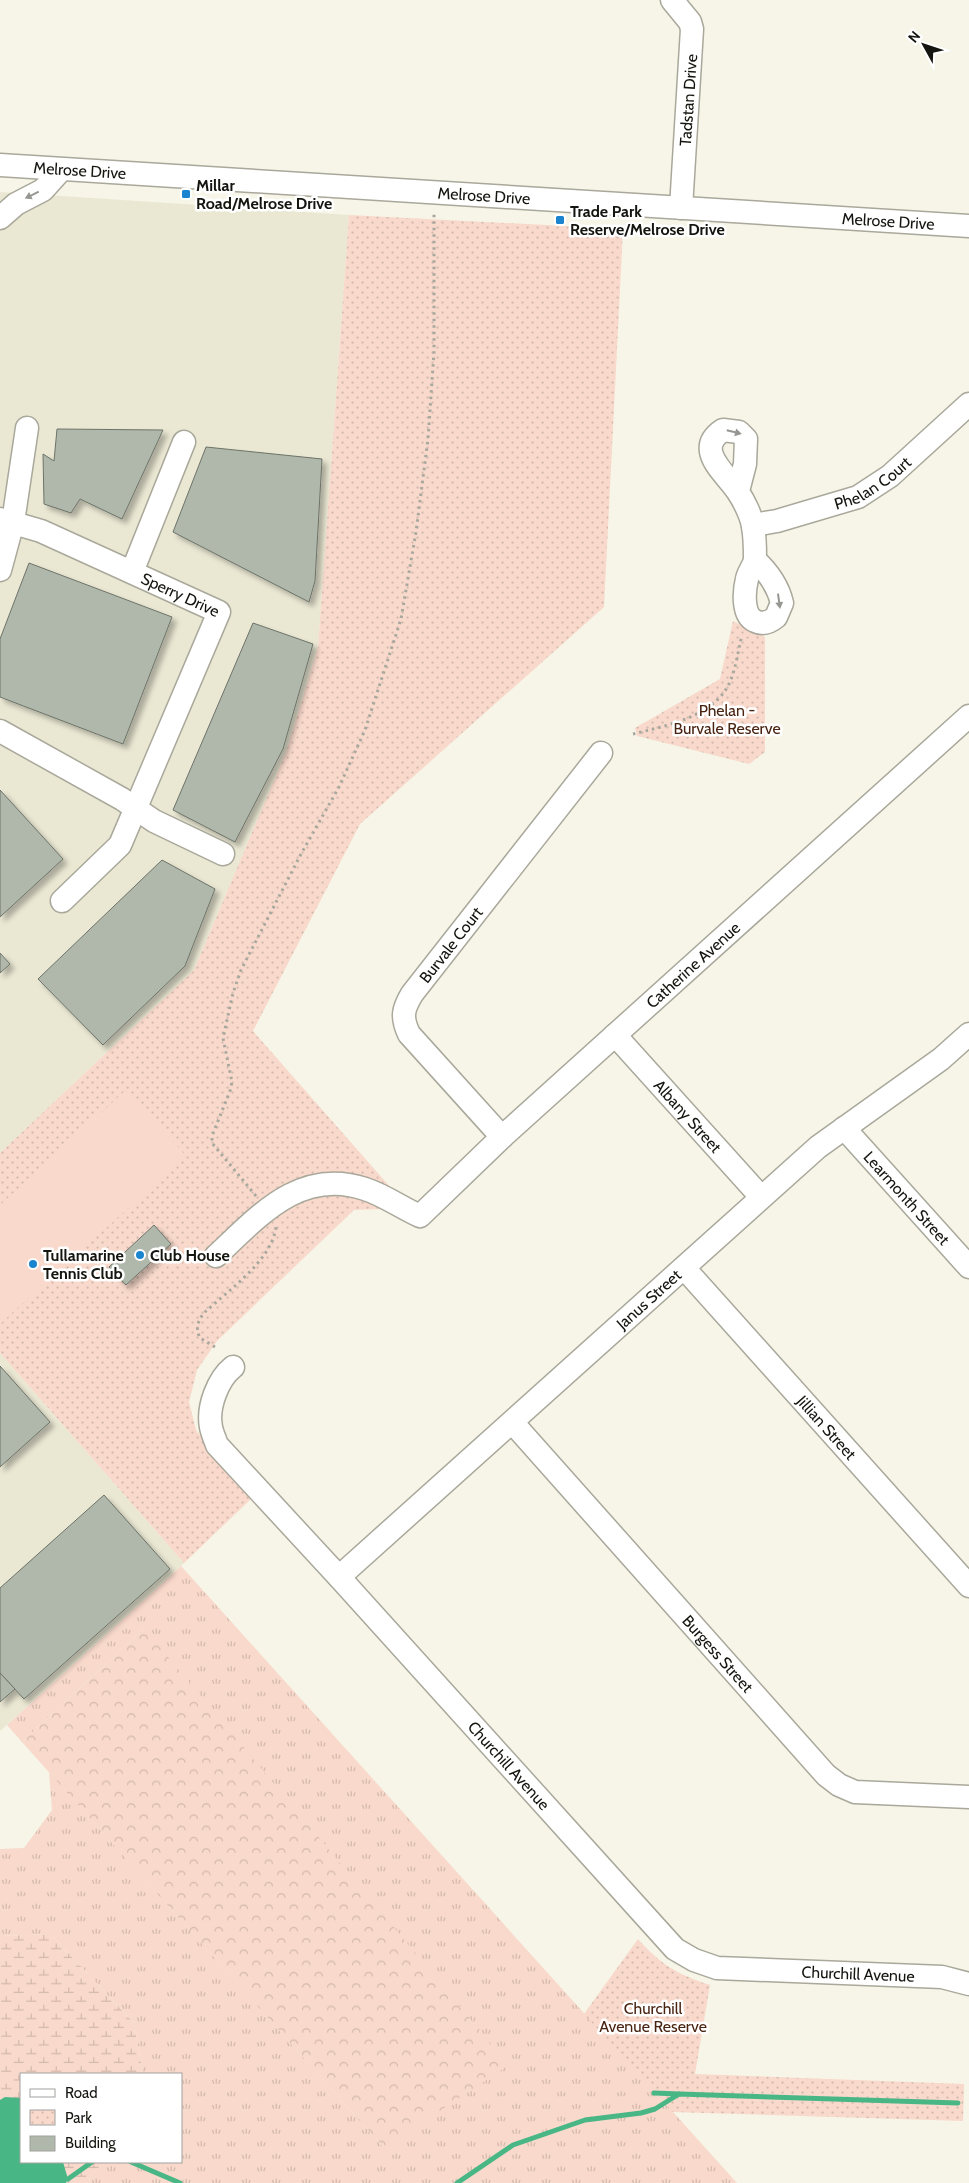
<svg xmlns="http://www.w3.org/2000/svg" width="969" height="2183" font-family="Cabin,sans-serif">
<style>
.built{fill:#eae8d3}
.grass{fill:url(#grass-tufts)}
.forest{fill:url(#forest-crowns)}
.wetland{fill:url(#wetland-marsh)}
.park{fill:url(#park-dots)}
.pitch{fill:#f8d9cb}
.water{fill:#49b785}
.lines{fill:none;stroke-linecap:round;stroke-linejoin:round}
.stream{stroke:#49b785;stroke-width:5}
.building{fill:#b0b7ab;stroke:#6d7369;filter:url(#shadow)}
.minor-casing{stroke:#a9a89b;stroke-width:25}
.path{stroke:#a9a89e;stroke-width:3;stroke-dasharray:2.5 4;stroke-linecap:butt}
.minor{stroke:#fff;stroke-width:22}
.oneway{fill:#969693}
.poi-dot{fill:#1b84cf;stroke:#fff;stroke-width:2}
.labels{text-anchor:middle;stroke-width:5;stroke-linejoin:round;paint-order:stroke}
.street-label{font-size:16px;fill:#151510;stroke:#fff}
.poi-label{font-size:16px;font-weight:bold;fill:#151510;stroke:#fff;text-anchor:start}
.park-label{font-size:16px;fill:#482411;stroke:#fff}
</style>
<defs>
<pattern id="grass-tufts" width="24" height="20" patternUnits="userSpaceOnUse" patternTransform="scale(1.25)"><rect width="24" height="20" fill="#f8d9cb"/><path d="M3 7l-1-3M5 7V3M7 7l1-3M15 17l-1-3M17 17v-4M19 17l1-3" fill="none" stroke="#d4b9ad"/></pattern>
<pattern id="forest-crowns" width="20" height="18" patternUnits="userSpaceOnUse" patternTransform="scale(1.25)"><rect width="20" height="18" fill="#f8d9cb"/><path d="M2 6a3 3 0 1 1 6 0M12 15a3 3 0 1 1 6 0" fill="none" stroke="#d4b9ad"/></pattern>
<pattern id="wetland-marsh" width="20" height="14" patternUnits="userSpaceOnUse" patternTransform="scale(1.25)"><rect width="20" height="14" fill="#f8d9cb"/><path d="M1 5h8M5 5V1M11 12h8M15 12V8" fill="none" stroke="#d4b9ad"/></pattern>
<pattern id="park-dots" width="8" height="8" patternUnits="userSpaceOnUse" patternTransform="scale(1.25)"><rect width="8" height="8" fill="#f8d9cb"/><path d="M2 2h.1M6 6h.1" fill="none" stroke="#d4b9ad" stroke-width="1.8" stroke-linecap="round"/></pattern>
<filter id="shadow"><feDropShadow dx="4.5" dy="4.5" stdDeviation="2.5" flood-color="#0004"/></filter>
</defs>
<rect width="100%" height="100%" fill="#f6f5e7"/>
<g class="built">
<path d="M0,192L349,215L318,647L286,752L194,970L0,1153Z"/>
<path d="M0,1353L184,1563L0,1731Z"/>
</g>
<path class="grass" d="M181,1566L737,2183H89L90,2176L106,2162H181V2074H143L134,2023L50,1934L0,1936V1849L24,1848L52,1810L49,1772L384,2148L144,1628L22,1742L7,1725Z"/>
<path class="forest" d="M144,1628L509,2065L384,2148L22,1742Z"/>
<path class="wetland" d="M50,1934L134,2023L143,2074H21V2162H106L90,2176L89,2183H0V1936Z"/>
<g class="park">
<path d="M349,215L623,229L604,607L360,824L253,1031L391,1188L381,1209L354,1210L217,1341L197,1370L189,1402L196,1430L251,1499L184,1563L0,1353V1153L194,970L286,752L318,647Z"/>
<path d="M733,621L765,637V752L749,764L637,736L635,728L720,679Z"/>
<path d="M638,1939C661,1965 677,1974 710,1985L695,2074L964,2084L963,2121L672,2112L584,2014Z"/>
</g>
<path class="pitch" d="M126,1090L186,1156L0,1324V1205Z"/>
<path class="water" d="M5,2097L21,2098V2162H63L68,2179L66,2183H0V2100Z"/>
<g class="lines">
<g class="stream">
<path d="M654,2093L679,2094"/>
<path d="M131,2162L180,2183"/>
<path d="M68,2179L92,2162"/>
<path d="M457,2183L513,2145L585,2120L641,2113L655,2109L679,2094L958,2103"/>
</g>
</g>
<g class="building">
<path d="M57,429L163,430L122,519L80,499L71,513L44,504L43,454L54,461Z"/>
<path d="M206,447L322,459L315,581L309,602L173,532Z"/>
<path d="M29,563L172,617L123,744L0,697V639Z"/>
<path d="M253,623L313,644L283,749L235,842L173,810Z"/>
<path d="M0,790L63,859L0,917Z"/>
<path d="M162,860L215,889L185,966L103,1045L38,979Z"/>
<path d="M0,953L10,964L0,973Z"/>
<path d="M154,1225L171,1244L126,1285L109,1267Z"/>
<path d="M0,1366L50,1422L0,1467Z"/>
<path d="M104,1495L170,1569L24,1699L0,1673V1588Z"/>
<path d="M0,1673L15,1689L0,1702Z"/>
</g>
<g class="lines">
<defs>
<g id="minor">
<path d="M672,0L690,22L692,29L681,208"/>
<path id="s1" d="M0,165L969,226"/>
<path d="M0,218L16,204L43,190L61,170"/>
<path d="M738,491L745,464L746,439L739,432L723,430C693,450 726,473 738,492C744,501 752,517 753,527C755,537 755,548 755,558C755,565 748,572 747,579C744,591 742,615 755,621C763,625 770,622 776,617L782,603C778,586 768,572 755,560"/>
<path id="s2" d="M0,519L41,531L219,612L120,845L62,901"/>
<path id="s3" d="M753,525L777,521L858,497L890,476L969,404"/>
<path d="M0,570L13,522L27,428"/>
<path d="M132,572L184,442"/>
<path d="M0,731L122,799L154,821L223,854"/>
<path id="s4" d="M615,1035L761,1197"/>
<path id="s5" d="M844,1128L969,1267"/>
<path id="s6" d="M502,1137L409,1034C401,1017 403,1009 412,994L601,753"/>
<path id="s7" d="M216,1256C258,1217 300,1167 365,1189C384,1195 402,1208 420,1216L502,1137L969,716"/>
<path id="s8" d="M684,1268L969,1586"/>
<path id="s9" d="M233,1367C218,1379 207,1407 211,1427C212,1433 215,1439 217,1445L339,1577L675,1949L694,1960L717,1968L942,1977L969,1984"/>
<path id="s10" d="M512,1422L826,1775L839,1785L855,1792L969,1797"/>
<path id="s11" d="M339,1577L818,1147L941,1059L969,1034"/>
</g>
</defs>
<use href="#minor" class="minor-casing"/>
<g class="path">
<path d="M633,734C665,726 713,717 729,684C736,669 738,651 742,635"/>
<path d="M256,1196L212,1143V1136L230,1091L232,1082L223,1038L233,993L241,970L301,854L339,787L365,730L401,619L416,532L428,439L434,352V211"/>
<path d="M215,1347L200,1338C195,1328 198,1320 205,1312C229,1290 272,1260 276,1227"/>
</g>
<use href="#minor" class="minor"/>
</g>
<defs><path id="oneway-solid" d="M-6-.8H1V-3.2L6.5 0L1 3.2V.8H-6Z" transform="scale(1.25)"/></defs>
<g class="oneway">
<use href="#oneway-solid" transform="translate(32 195) rotate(154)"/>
<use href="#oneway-solid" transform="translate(734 432) rotate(14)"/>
<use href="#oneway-solid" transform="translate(779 601) rotate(82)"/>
</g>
<g class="poi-dot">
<rect x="181" y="189" width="10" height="10" rx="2.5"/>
<rect x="555" y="215" width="10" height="10" rx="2.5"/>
<circle cx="140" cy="1255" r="5"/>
<circle cx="33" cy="1264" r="5"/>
</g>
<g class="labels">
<g class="street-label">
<text transform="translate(688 100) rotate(-86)" y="6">Tadstan Drive</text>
<text dy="6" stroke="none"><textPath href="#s1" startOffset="80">Melrose Drive</textPath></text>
<text dy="6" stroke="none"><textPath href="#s1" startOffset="485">Melrose Drive</textPath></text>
<text dy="6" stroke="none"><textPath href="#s1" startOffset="890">Melrose Drive</textPath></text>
<text dy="6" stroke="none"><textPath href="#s3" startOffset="128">Phelan Court</textPath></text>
<text dy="6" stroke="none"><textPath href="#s2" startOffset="196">Sperry Drive</textPath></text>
<text dy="6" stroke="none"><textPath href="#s6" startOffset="244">Burvale Court</textPath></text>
<text dy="6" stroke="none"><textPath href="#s7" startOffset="606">Catherine Avenue</textPath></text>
<text dy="6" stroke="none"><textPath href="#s4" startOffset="109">Albany Street</textPath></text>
<text dy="6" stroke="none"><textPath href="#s5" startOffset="94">Learmonth Street</textPath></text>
<text dy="6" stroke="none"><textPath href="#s11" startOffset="416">Janus Street</textPath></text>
<text dy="6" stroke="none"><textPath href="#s8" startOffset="214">Jillian Street</textPath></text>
<text dy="6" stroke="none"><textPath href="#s10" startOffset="310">Burgess Street</textPath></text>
<text dy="6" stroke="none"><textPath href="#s9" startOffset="519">Churchill Avenue</textPath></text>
<text dy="6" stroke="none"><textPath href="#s9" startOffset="954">Churchill Avenue</textPath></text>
</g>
<g class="poi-label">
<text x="196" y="191">Millar<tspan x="196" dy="18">Road/Melrose Drive</tspan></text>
<text x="570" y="217">Trade Park<tspan x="570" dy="18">Reserve/Melrose Drive</tspan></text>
<text x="43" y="1261">Tullamarine<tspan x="43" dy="18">Tennis Club</tspan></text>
<text x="150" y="1261">Club House</text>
</g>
<g class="park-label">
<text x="727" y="716">Phelan -<tspan x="727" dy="18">Burvale Reserve</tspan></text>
<text x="653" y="2014">Churchill<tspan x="653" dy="18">Avenue Reserve</tspan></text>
</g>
</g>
<rect x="20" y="2073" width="162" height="90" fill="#ffffff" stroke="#a1a19f"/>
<rect x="30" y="2089" width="25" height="8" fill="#ffffff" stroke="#a1a19f"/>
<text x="65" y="2098" font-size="15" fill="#151510">Road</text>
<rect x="30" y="2110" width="25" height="15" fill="url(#park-dots)" stroke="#a1a19f"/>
<text x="65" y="2123" font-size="15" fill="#151510">Park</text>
<rect x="30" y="2136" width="25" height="15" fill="#b0b7ab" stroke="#a1a19f"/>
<text x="65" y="2148" font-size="15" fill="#151510">Building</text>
<g transform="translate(924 45) rotate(310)" stroke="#ffffff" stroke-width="4" paint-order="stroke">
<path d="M0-4L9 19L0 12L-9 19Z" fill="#151510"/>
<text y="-8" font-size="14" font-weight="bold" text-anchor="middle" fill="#151510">N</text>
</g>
</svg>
